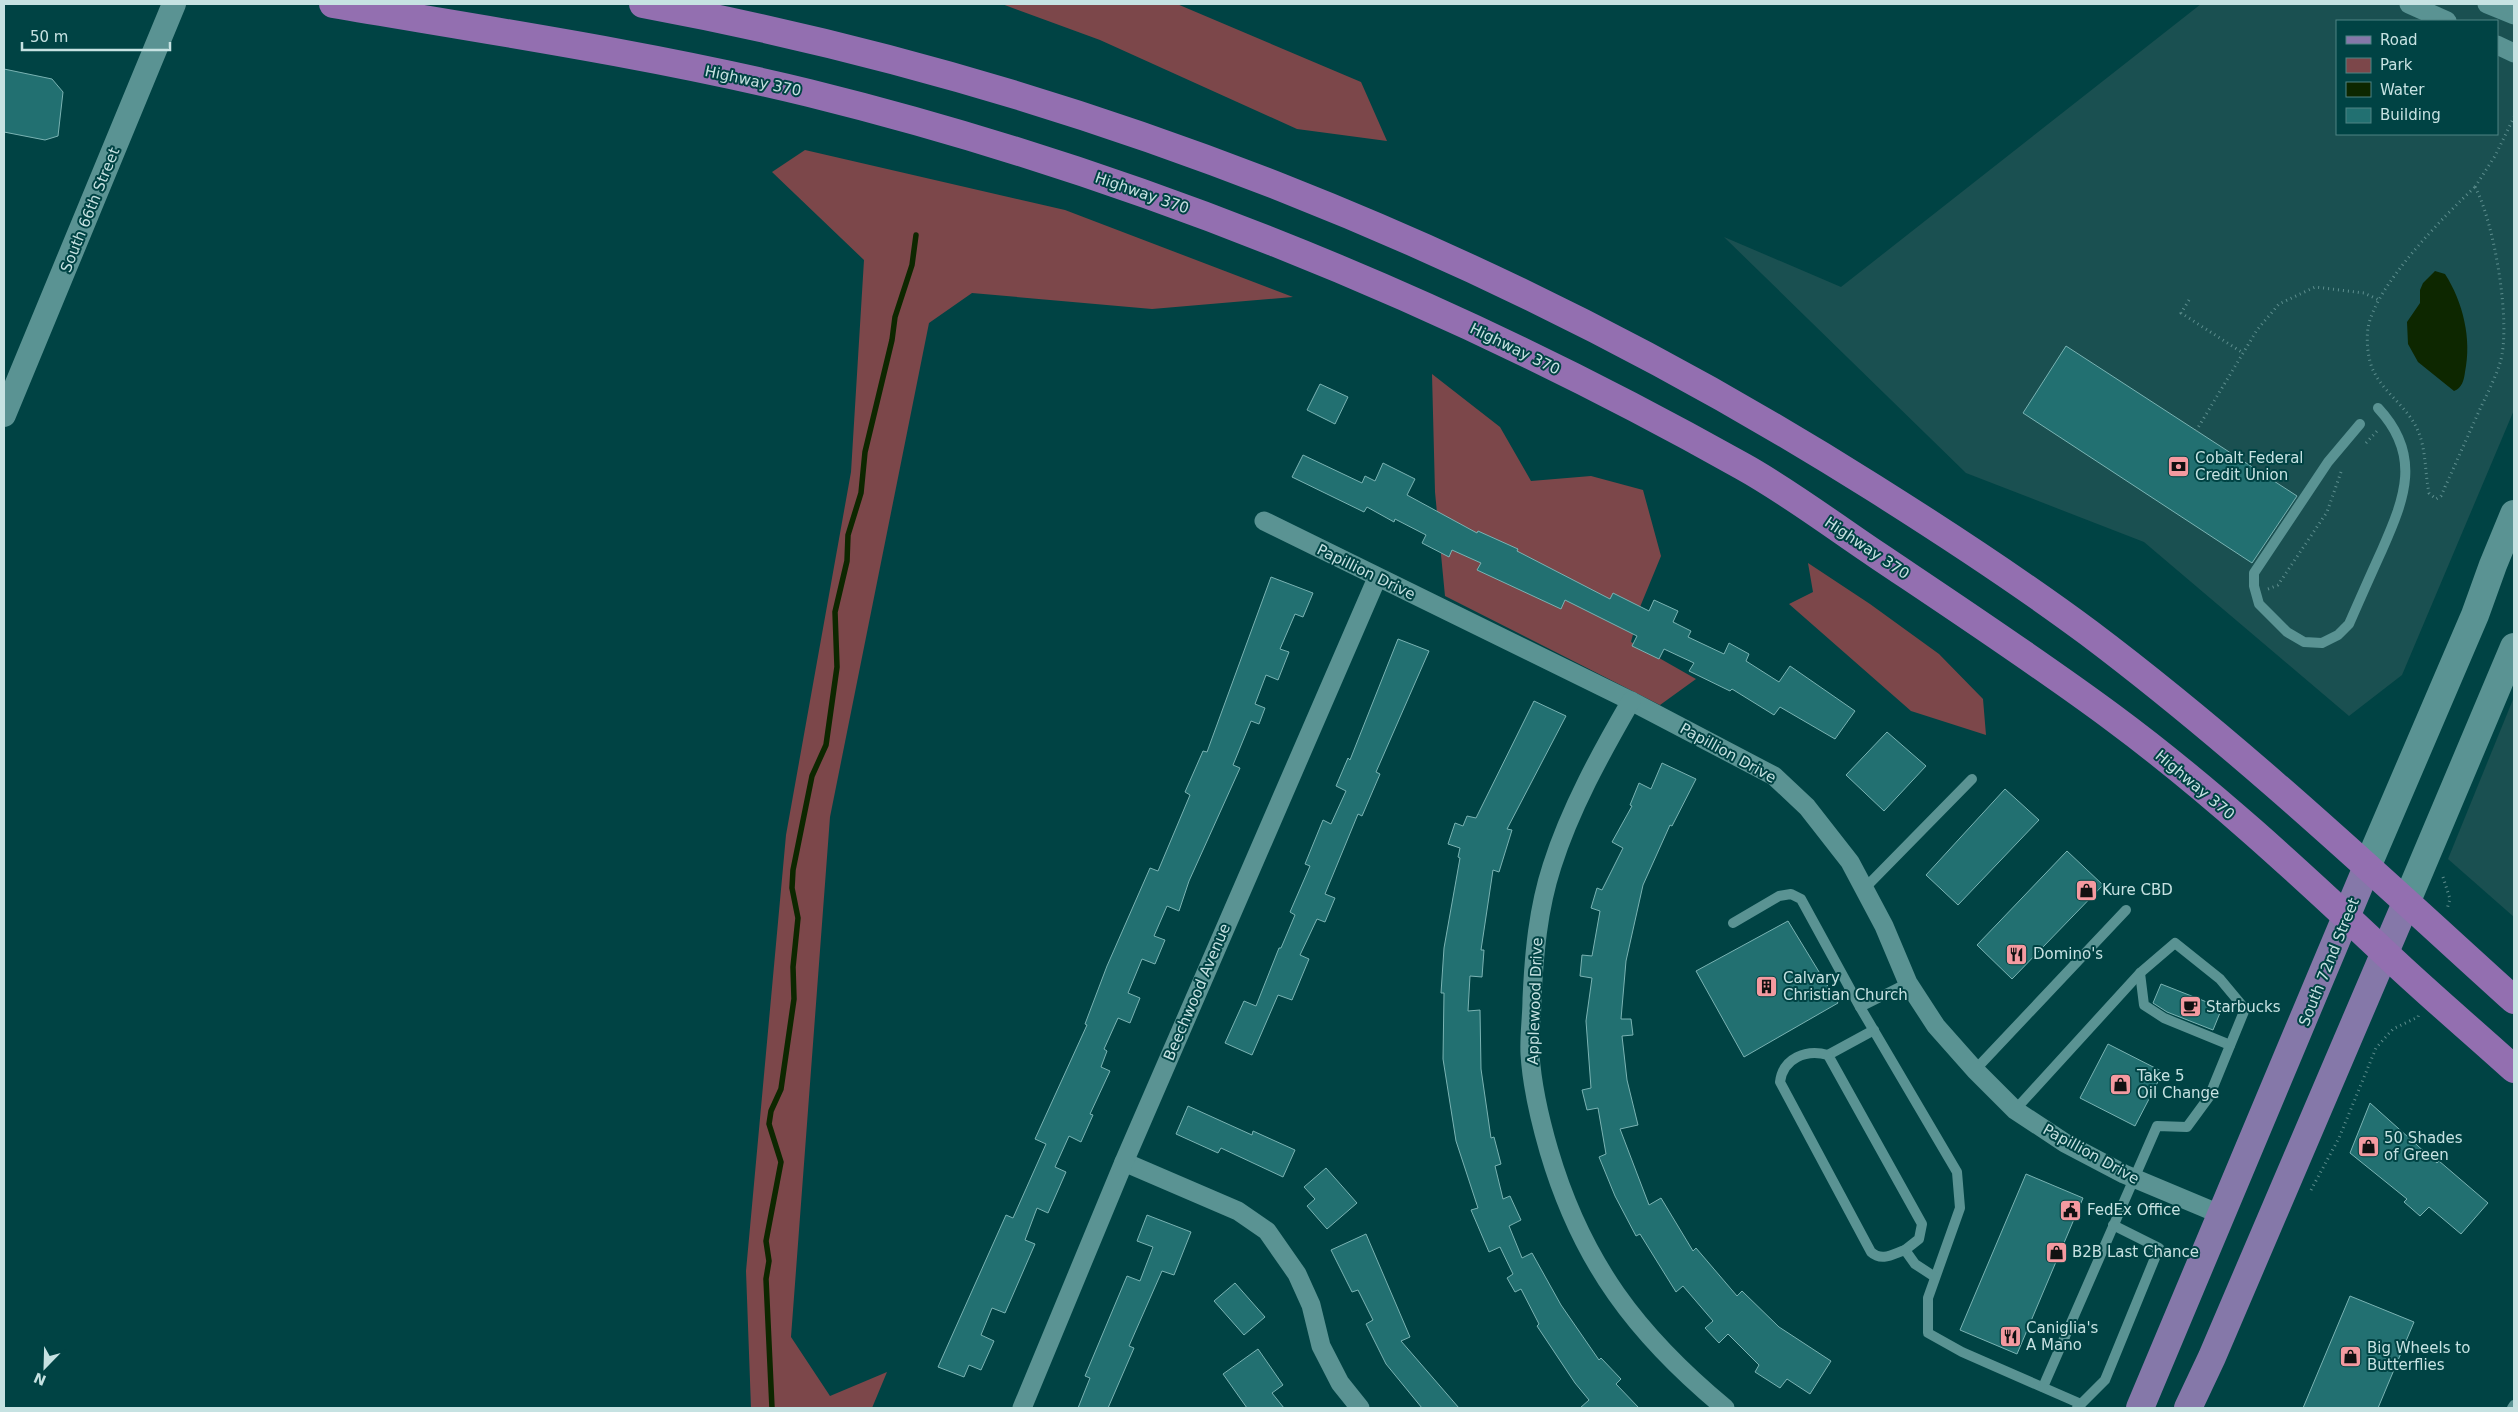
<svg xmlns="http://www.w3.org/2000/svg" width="2518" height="1412" font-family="'DejaVu Sans',sans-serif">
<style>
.built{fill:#1a5051;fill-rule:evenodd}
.green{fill:#7c474a}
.water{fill:#0d2700}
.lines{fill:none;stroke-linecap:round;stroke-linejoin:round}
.stream{stroke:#0d2700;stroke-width:5.5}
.building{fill:#227071;stroke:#7ab3b3}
.path{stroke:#5d8e8e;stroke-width:3;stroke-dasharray:1 4;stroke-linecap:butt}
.service{stroke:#5a9393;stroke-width:10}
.minor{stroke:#5a9393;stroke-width:19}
.tertiary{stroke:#5a9393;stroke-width:24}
.secondary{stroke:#5a9393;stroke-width:28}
.primary{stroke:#8578a9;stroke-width:28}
.trunk{stroke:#936fb0;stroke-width:28}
.labels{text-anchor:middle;stroke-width:4;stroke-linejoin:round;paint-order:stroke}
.street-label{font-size:15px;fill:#c6e2e2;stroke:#004344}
.poi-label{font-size:15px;fill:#c6e2e2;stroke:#004344;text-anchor:start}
</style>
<rect width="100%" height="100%" fill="#004344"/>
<g class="built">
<path d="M2201,4H2514V410L2402,675L2349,716L2144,542L1966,473L1724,237L1841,287ZM2337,21H2497V134H2337Z"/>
<path d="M2514,697V917L2448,859Z"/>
</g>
<g class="green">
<path d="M1002,4H1177L1361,82L1387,141L1297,129L1100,40Z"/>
<path d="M805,150L1065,210L1293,297L1152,309L972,293L929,323L830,817L791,1337L830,1396L887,1372L872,1408H751L746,1271L786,835L851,472L864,260L772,172Z"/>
<path d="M1432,374L1500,427L1531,481L1591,476L1643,490L1661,556L1640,607L1631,642L1696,679L1660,705L1445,596L1435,492Z"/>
<path d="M1808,563L1870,604L1939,654L1983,699L1986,735L1911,711L1789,604L1813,592Z"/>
</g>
<path class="water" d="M2435,271L2445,274C2463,302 2472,339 2465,372C2464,380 2462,388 2454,391L2418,362L2408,344L2407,322L2420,303V290L2423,283Z"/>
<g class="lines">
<path class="stream" d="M772,1408L766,1279L769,1261L766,1241L781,1162L769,1124L771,1111L781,1089L794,999L793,967L798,918L792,888L793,870L812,776L826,745L837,667L835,612L847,561L848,535L861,493L865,452L892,340L895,317L912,265L916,235"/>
</g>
<g class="building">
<path d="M4,69L52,79L63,92L58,136L45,140L4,132Z"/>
<path d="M2066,346L2297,496L2252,563L2023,413Z"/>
<path d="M1320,384L1348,397L1335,424L1307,410Z"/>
<path d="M1303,455L1362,483L1365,476L1375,481L1383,463L1415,479L1407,495L1477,533L1478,531L1518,549L1517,551L1610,599L1613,593L1649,611L1654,600L1678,611L1673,622L1691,631L1688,637L1724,654L1729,643L1749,654L1746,661L1779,682L1790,666L1855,711L1835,739L1780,707L1774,715L1732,689L1730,691L1689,671L1694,663L1664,649L1659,659L1632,646L1637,636L1565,600L1561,609L1477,570L1481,563L1452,550L1449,557L1422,543L1426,535L1395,519L1394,522L1367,507L1364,512L1292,477Z"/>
<path d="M1271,577L1313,593L1303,617L1295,614L1280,649L1289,652L1278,680L1266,675L1255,704L1265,708L1259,724L1251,721L1233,765L1240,768L1189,881L1179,911L1167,906L1154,936L1165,940L1155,964L1142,959L1128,993L1140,998L1130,1023L1118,1018L1104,1049L1107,1051L1101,1067L1110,1071L1090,1114L1093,1115L1081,1142L1069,1136L1055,1167L1066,1172L1048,1213L1037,1208L1025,1240L1035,1244L1005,1313L992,1308L981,1335L994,1341L981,1370L969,1365L964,1377L938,1367L1006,1215L1013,1218L1046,1144L1035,1139L1087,1025L1085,1024L1107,966L1150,868L1158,871L1190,795L1185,792L1203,751L1207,752Z"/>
<path d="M1398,639L1429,651L1376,772L1380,774L1362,816L1358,814L1325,894L1335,898L1325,922L1317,919L1300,955L1309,959L1292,1000L1278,995L1252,1055L1225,1043L1244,1001L1256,1006L1279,948H1281L1295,915L1290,912L1310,866L1305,864L1323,820L1331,824L1346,791L1336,786L1348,758L1350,760Z"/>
<path d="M1534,701L1566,716L1507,829L1512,830L1499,872L1493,870L1481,950H1484L1482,977L1470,976L1468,1011L1480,1010L1481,1069L1491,1138L1494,1137L1501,1164L1495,1166L1503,1199L1510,1196L1521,1220L1509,1226L1522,1258L1532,1253L1561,1305L1599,1360L1601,1358L1621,1379L1616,1384L1639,1408H1580L1589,1400L1575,1383L1537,1326L1539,1324L1521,1289L1515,1292L1507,1278L1513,1274L1500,1247L1489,1252L1471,1210L1478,1208L1456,1141L1443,1059L1444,993H1441L1444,948L1460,858L1458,857L1460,848L1448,844L1455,823L1463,826L1467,816L1476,818Z"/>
<path d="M1887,732L1926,766L1884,811L1846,775Z"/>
<path d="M1662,763L1696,779L1672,826L1670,825L1643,885L1626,961L1621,1019H1631L1633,1035L1622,1036L1627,1080L1638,1125L1620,1129L1649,1205L1661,1198L1693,1251L1696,1248L1737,1296L1742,1291L1779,1327L1831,1361L1810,1394L1787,1379L1780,1388L1755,1372L1759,1365L1728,1334L1719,1343L1705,1328L1713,1321L1683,1286L1676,1292L1640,1234L1636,1236L1615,1196L1599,1157L1606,1154L1598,1108L1587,1110L1582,1090L1591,1088L1586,1021L1592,978L1580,976L1582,955L1592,956L1600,911L1591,908L1597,888L1602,890L1623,848L1612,842L1632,806L1630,805L1639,783L1651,789Z"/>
<path d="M2005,789L2039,820L1958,905L1926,875Z"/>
<path d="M2067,851L2103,885L2012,979L1977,945Z"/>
<path d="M1788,921L1838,1003L1744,1057L1696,971Z"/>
<path d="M2161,984L2222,1008L2213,1030L2167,1012L2153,1003Z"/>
<path d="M2108,1044L2163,1072L2135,1126L2080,1098Z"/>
<path d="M2370,1103L2437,1163L2439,1161L2488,1203L2461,1234L2429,1207L2420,1216L2404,1202L2407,1199L2350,1153Z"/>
<path d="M1188,1106L1252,1135L1253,1131L1295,1150L1283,1177L1221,1148L1218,1153L1176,1134Z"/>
<path d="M1326,1168L1357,1203L1327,1229L1307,1206L1315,1199L1304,1187Z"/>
<path d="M2026,1174L2083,1198L2017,1354L1960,1330Z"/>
<path d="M1147,1215L1191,1232L1174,1275L1162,1271L1129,1346L1134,1348L1108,1408H1078L1090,1378L1085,1376L1127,1276L1140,1281L1153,1247L1137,1241Z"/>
<path d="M1366,1234L1410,1337L1401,1341L1459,1408H1422L1386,1364L1366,1324L1373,1320L1358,1290L1352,1292L1331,1250Z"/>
<path d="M1235,1283L1265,1317L1244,1335L1214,1301Z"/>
<path d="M2350,1296L2414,1322L2378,1408H2303Z"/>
<path d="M1258,1349L1283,1385L1272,1393L1284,1408H1247L1223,1374Z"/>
</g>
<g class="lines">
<g class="path">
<path d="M2475,187C2494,221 2512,325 2500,363C2495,379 2487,394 2480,409C2467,438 2454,467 2441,496L2436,499L2429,493C2424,468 2427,445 2414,423C2403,404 2384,392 2374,372C2368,361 2366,341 2368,328C2375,286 2444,216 2475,187Z"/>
<path d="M2475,187L2495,156L2514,117"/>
<path d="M2189,300L2181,313L2243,353"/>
<path d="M2196,431L2257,330L2279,304L2315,287L2364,293L2379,300"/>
<path d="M2366,443L2377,431"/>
<path d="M2268,589L2278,585L2327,512L2341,472"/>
<path d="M2443,877L2450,899L2447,909"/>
<path d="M2311,1190L2339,1138L2376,1048L2393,1029L2418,1017L2419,1014"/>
</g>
<g class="service">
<path d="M2360,424L2328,462L2254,573V586L2259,604L2287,632L2304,642L2322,643L2338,635L2349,624C2360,599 2371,574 2382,550C2405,498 2422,455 2378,408"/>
<path d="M1864,889L1972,779"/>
<path d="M1733,923L1779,896L1791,894L1801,899L1860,1007"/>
<path d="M2140,973L2144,1005L2164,1018L2230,1045"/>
<path d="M1908,983L1860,1007L1957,1172L1960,1208L1928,1298V1333L1962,1352L2081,1404L2077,1408"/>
<path d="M1874,1030L1828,1055L1922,1224L1919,1239L1905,1250L1915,1264L1935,1277"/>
<path d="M1828,1055C1806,1049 1783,1058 1780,1082L1871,1252C1882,1262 1893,1254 1905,1250"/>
<path d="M1975,1070L2126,910"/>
<path d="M2015,1110L2140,973L2175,943L2220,979L2245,1009L2209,1097L2187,1127L2157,1126L2043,1387"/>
<path d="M2081,1404L2105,1380L2159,1248L2113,1225"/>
<path d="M2512,1408L2514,1405"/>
</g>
<g class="minor">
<path d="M2409,4L2447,21"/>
<path d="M2487,4L2514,15"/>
<path d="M2497,45L2514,53"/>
<path d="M1264,521L1631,701L1774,776L1807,807L1850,862L1884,926L1908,983L1936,1026L1975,1070L2015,1110L2065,1143L2124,1174L2222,1215"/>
<path d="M1631,701C1601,753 1570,809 1552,866C1538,909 1534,954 1532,999C1532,1017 1529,1036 1530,1054C1532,1087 1540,1120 1549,1151C1582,1263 1637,1335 1725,1408"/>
<path d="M1124,1162L1238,1211L1267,1231L1297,1274L1311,1305L1321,1346L1340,1383L1360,1408"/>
<path d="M1022,1408L1124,1162L1377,578"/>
</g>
<path class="tertiary" d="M4,415L174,4"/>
<g class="secondary">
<path d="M2367,867L2475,615L2493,565L2514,514"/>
<path d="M2406,903L2514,647"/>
</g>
<g class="primary">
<path d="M2140,1408L2367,867"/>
<path d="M2188,1408L2212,1357L2406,903"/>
</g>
<g class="trunk">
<path d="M333,4C492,31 653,55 809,93C1136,174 1448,301 1742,466C1789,492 1832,525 1877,555C1956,608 2035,660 2112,717C2208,788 2298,871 2385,953C2427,993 2471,1030 2514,1069"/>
<path d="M643,4C1079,85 1499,251 1874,488C1947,534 2019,581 2089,633C2239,746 2375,874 2514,1000"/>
</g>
</g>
<defs>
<symbol id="bank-square" viewBox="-11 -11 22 22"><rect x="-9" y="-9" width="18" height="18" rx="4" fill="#f49aa0" stroke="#004344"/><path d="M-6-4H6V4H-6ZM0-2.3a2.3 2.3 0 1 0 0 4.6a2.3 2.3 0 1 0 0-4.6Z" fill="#111"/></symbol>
<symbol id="shop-square" viewBox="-11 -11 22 22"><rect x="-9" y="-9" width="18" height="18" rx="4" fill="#f49aa0" stroke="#004344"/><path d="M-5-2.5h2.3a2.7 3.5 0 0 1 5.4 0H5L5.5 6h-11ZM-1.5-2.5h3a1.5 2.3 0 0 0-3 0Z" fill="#111"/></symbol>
<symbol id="restaurant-square" viewBox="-11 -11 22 22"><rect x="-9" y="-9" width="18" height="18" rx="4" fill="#f49aa0" stroke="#004344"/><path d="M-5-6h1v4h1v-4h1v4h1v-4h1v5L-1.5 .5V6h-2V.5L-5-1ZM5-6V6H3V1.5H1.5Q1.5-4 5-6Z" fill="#111"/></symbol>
<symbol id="building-square" viewBox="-11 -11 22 22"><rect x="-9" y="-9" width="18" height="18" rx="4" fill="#f49aa0" stroke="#004344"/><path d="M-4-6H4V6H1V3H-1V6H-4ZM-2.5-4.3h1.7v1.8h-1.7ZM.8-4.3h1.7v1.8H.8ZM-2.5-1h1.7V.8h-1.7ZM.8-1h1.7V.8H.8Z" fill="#111"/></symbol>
<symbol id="cafe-square" viewBox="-11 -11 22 22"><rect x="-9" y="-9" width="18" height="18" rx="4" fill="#f49aa0" stroke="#004344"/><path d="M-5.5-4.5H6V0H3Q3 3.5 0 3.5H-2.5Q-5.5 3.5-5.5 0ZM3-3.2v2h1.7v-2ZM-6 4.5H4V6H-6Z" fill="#111"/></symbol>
<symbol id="civic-square" viewBox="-11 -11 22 22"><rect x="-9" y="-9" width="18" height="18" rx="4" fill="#f49aa0" stroke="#004344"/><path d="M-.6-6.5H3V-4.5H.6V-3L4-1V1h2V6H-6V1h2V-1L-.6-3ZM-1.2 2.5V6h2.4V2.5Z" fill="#111"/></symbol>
</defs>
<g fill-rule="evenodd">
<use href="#bank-square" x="2166" y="454" width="25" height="25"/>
<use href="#shop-square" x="2074" y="878" width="25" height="25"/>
<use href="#restaurant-square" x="2004" y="942" width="25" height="25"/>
<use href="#building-square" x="1754" y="974" width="25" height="25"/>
<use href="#cafe-square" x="2178" y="994" width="25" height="25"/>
<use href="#shop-square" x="2108" y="1072" width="25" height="25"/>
<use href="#shop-square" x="2356" y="1134" width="25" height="25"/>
<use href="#civic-square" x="2058" y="1198" width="25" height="25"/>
<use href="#shop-square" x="2044" y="1240" width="25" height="25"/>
<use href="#restaurant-square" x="1998" y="1324" width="25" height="25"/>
<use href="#shop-square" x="2338" y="1344" width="25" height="25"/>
</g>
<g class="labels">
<g class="street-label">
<text transform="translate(753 81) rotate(12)" y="5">Highway 370</text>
<text transform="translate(1142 193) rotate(19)" y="5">Highway 370</text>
<text transform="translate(90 210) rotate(-68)" y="5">South 66th Street</text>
<text transform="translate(1515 349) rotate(26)" y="5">Highway 370</text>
<text transform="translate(1867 548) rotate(34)" y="5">Highway 370</text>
<text transform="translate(1366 572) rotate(26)" y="5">Papillion Drive</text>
<text transform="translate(1728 753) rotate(29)" y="5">Papillion Drive</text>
<text transform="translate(2195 785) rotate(40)" y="5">Highway 370</text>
<text transform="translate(2329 962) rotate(-68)" y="5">South 72nd Street</text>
<text transform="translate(1197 992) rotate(-67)" y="5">Beechwood Avenue</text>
<text transform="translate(1535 1001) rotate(-88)" y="5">Applewood Drive</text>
<text transform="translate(2091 1154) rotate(29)" y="5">Papillion Drive</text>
</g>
<g class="poi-label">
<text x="2195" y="463">Cobalt Federal<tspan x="2195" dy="17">Credit Union</tspan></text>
<text x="2102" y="895">Kure CBD</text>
<text x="2033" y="959">Domino's</text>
<text x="1783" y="983">Calvary<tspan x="1783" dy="17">Christian Church</tspan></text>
<text x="2206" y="1012">Starbucks</text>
<text x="2137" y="1081">Take 5<tspan x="2137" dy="17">Oil Change</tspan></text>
<text x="2384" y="1143">50 Shades<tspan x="2384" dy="17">of Green</tspan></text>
<text x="2087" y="1215">FedEx Office</text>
<text x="2072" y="1257">B2B Last Chance</text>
<text x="2026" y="1333">Caniglia's<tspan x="2026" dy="17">A Mano</tspan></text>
<text x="2367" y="1353">Big Wheels to<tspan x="2367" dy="17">Butterflies</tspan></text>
</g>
</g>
<rect width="2518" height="1412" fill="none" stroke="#c6e2e2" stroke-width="10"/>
<rect x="2336" y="20" width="162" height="115" fill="#004344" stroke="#4f8383"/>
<rect x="2346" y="36" width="25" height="8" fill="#8578a9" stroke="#4f8383"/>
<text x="2380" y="45" font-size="15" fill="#c6e2e2">Road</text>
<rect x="2346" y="58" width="25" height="15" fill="#7c474a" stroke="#4f8383"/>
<text x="2380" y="70" font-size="15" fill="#c6e2e2">Park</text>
<rect x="2346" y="82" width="25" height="15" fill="#0d2700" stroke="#4f8383"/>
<text x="2380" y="95" font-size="15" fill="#c6e2e2">Water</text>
<rect x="2346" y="108" width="25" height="15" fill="#227071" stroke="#4f8383"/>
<text x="2380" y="120" font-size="15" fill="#c6e2e2">Building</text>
<g transform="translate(45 1367) rotate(203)" stroke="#004344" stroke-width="4" paint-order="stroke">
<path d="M0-4L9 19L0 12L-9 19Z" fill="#c6e2e2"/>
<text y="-8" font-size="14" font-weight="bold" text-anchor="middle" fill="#c6e2e2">N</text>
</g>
<path d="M22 42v8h148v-8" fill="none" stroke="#c6e2e2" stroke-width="2.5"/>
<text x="30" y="42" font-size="15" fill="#c6e2e2" stroke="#004344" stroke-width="4" paint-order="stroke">50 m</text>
</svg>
